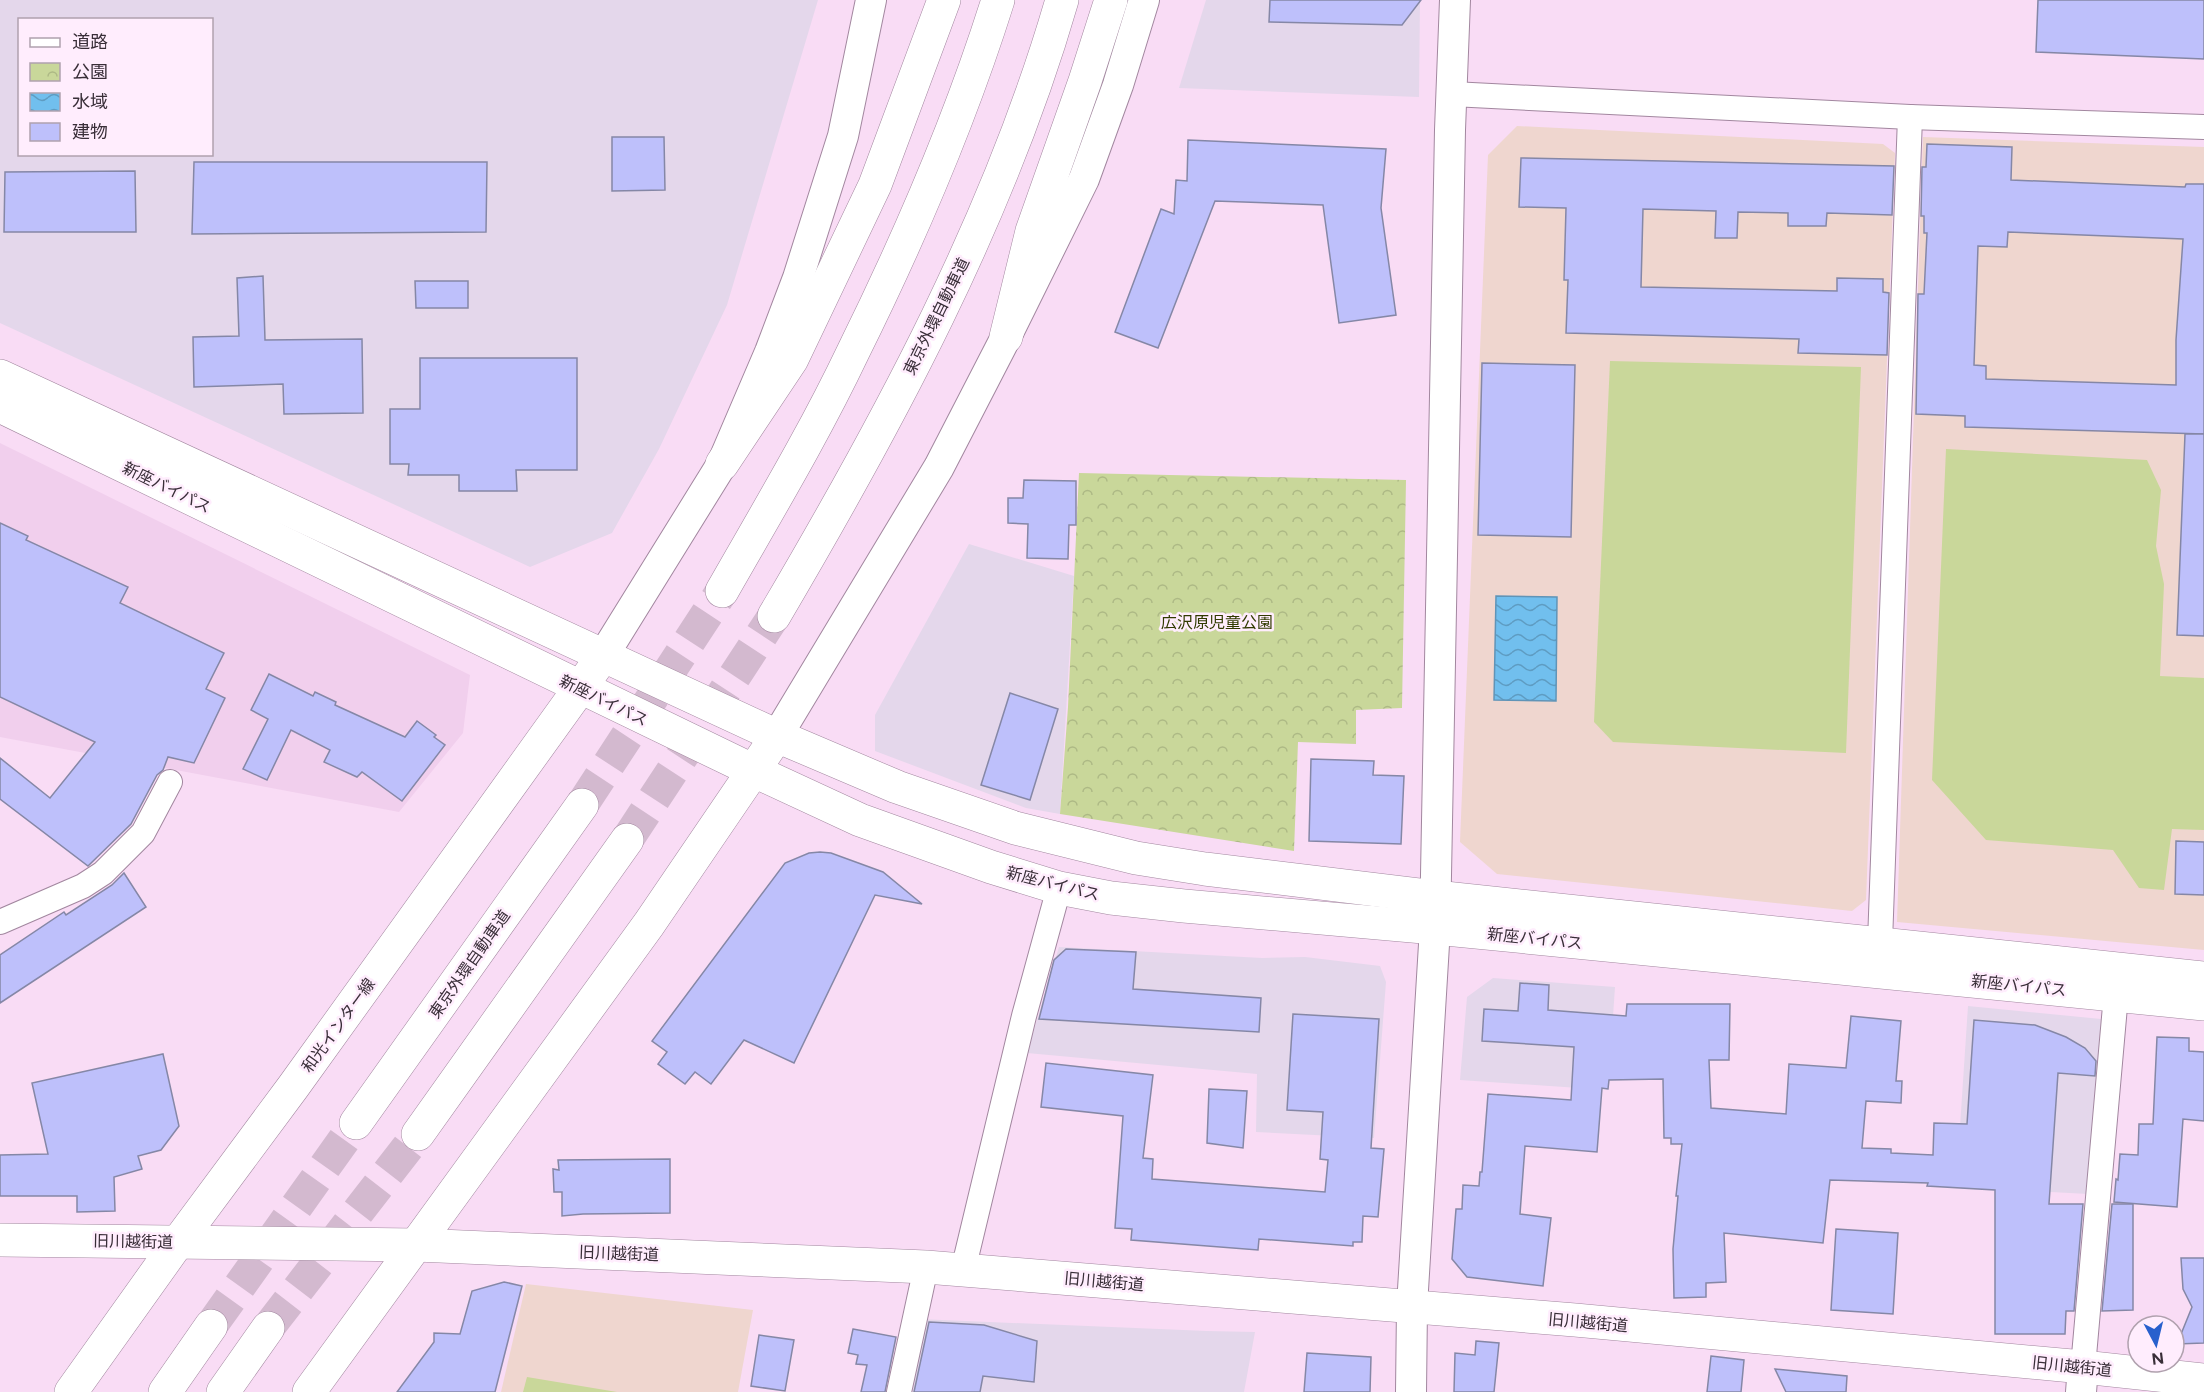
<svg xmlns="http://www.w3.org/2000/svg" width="2204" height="1392" font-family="Figtree,'Noto Sans JP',sans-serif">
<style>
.commercial{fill:#e4d7eb;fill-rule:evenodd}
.built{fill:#f1cfed}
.education{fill:#efd6cf}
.park{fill:url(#park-crowns)}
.pitch{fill:#c9d79a}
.water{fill:url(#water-waves);stroke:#6094b7;stroke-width:1.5}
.building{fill:#bec0fb;stroke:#8587a6;stroke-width:1.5;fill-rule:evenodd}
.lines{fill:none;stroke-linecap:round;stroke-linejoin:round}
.motorway-tunnel{stroke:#d3b9cf;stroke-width:33;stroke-dasharray:33 16;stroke-linecap:butt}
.minor-casing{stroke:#a2879f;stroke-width:26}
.tertiary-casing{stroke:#a2879f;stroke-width:32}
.secondary-casing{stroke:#a2879f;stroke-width:34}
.primary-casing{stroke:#a2879f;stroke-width:34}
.trunk-casing{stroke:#a2879f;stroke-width:34}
.motorway-casing{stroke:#a2879f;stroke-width:34}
.minor{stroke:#fff;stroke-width:24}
.tertiary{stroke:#fff;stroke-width:30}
.secondary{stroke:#fff;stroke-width:33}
.primary{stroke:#fff;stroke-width:33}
.trunk{stroke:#fff;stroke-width:33}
.motorway{stroke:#fff;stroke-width:33}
.labels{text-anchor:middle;stroke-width:5;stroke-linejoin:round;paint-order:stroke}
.street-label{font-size:16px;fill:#392e38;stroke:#ffedfd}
.park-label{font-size:16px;fill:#313a00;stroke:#ffedfd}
</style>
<defs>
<pattern id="park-crowns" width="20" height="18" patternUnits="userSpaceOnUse" patternTransform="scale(1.5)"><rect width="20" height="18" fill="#c9d79a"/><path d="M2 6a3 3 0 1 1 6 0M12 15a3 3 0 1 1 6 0" fill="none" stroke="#adb985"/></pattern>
<pattern id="water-waves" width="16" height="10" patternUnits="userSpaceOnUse" patternTransform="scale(1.5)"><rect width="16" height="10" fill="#71bfee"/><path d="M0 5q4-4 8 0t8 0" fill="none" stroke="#5e9cc2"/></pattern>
</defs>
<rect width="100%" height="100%" fill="#f9dcf5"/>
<g class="commercial">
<path d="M0,0H818L727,305L659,449L612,533L530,567L0,323ZM20,20H212V154H20Z"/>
<path d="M1206,0H1420L1419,97L1179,88Z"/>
<path d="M969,544L1074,576L1060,814L1026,808L875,751V715Z"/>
<path d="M1059,947L1262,958L1305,957L1380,966L1386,982L1374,1138L1256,1132L1257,1074L1027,1053Z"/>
<path d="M1493,978L1615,987L1608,1090L1460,1080L1467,997Z"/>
<path d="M1968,1006L2101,1019L2088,1194L1956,1187Z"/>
<path d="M919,1319L1207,1331L1255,1332L1244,1392H904Z"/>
</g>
<path class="built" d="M0,443L470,675L463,733L399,812L0,737Z"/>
<g class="education">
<path d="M1517,126L1883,144L1895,153L1866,900L1852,911L1497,874L1460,842L1488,155Z"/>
<path d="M1923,137L2204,147V950L1897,922Z"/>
<path d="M526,1284L753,1310L738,1392H501Z"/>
</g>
<path class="park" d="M1079,473L1406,480L1402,708L1356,710V744L1298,742L1294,851L1060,814L1068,707Z"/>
<g class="pitch">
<path d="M1610,361L1861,367L1846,753L1613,742L1594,722Z"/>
<path d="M1946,449L2147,460L2161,490L2156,546L2164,584L2160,676L2204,678V830L2172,829L2164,890L2139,888L2113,850L1986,840L1932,780Z"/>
<path d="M527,1377L617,1392H523Z"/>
</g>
<path class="water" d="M1496,596L1557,597L1556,701L1494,700Z"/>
<g class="building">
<path d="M1270,0H1421L1402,25L1269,22Z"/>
<path d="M2038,0H2204V59L2036,52Z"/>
<path d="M612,137H664L665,190L612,191Z"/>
<path d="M1188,140L1386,149L1381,208L1396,315L1339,323L1323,205L1215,201L1158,348L1115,332L1161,209L1174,214L1176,180L1187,181Z"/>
<path d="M1927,144L2012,147L2011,180L2185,187L2186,184H2204V434L1965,427V416L1916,414L1918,294H1924L1927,233H1924V216H1921L1922,167H1926ZM2008,232L2183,239L2176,340V385L1986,379V366L1974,365L1978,246L2007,247Z"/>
<path d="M1521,158L1894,166L1892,215L1827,213L1826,226H1788V213L1738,212L1737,238H1715L1716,211L1643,209L1641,287L1837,291V278L1883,279V292L1889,293L1887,355L1798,353L1799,339L1566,333L1568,280H1564L1566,208L1519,207Z"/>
<path d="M194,162H487L486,232L192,234Z"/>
<path d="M135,171L136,232H4L5,172Z"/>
<path d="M263,276L265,340L362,339L363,413L284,414L283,384L194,387L193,337L239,336L237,278Z"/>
<path d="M415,281H468V308H416Z"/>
<path d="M420,358H577V470H516L517,491H459V475H408L409,464H390V409H420Z"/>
<path d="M1482,363L1575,365L1571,537L1478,535Z"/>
<path d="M2185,434H2204V636L2177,635Z"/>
<path d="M1024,480L1076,481V525H1069L1068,559L1027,558L1028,524L1008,523V498H1023Z"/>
<path d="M0,523L28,536L26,540L128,587L120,603L224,653L206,689L225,698L194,763L168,757L163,770L157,775L131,824L88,866L0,799V758L50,798L95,742L0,697Z"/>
<path d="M269,674L313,696L315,692L336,702L335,705L405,737L417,721L436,735L434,737L445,745L402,801L362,772L357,777L324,762L330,750L291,730L267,780L243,769L268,719L251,710Z"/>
<path d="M1010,693L1058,709L1030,800L981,785Z"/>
<path d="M1311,759L1374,761L1373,775L1404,776L1401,844L1309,841Z"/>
<path d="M2176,841L2204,842V895L2175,894Z"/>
<path d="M820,852L831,853L883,872L922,904L875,895L794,1063L744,1040L711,1084L695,1072L685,1084L658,1064L667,1052L652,1041L785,863L809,853Z"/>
<path d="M124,873L146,907L0,1003V955L64,912L66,915L112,885Z"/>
<path d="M1066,949L1136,952L1133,989L1261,998L1259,1032L1039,1019L1054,960Z"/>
<path d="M1520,983L1549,985L1548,1010L1626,1016L1627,1004H1730L1729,1060H1709L1711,1108L1786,1114L1789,1064L1846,1068L1851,1016L1901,1021L1896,1081H1902L1901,1103L1866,1101L1862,1148L1891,1149V1153L1933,1155L1934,1123L1967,1124L1974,1020L2035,1025L2066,1037L2085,1048L2096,1061L2095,1076L2058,1073L2049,1204H2083L2074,1311H2066L2065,1334H1995V1190L1927,1186L1928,1183L1830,1180L1823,1243L1724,1233L1726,1282L1706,1283V1297L1674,1298L1673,1249L1678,1196H1676L1682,1144H1671V1138H1664L1663,1079L1609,1080L1608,1089L1602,1088L1597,1152L1525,1146L1520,1214L1551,1218L1543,1286L1467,1277L1452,1259L1456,1209H1462L1463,1185L1479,1186L1480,1172H1482L1488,1094L1571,1100L1574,1047L1482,1041L1484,1009L1518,1011Z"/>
<path d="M1293,1014L1379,1019L1371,1148L1384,1149L1378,1217L1363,1216L1362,1242H1353V1246L1259,1239L1258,1250L1131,1240L1132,1229L1115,1228L1123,1116L1041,1107L1046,1063L1153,1075L1143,1158L1153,1159L1152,1179L1325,1192L1328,1160L1320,1159L1323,1112L1287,1110Z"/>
<path d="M2157,1037L2189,1038V1051L2204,1052V1121L2183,1119L2177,1207L2114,1202L2116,1179L2118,1180L2120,1154L2138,1155L2139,1124H2153Z"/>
<path d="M163,1054L179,1126L161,1150L138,1156L142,1169L114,1177L115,1211L77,1212V1196H0V1155L48,1154L32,1083Z"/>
<path d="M1209,1089L1247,1091L1243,1148L1207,1143Z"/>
<path d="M670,1159V1213L583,1214L562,1216V1192H554L553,1169L559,1170L558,1160Z"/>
<path d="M2112,1204H2133V1310L2102,1311Z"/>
<path d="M1836,1229L1898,1233L1893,1314L1831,1310Z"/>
<path d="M2181,1258H2204V1343L2177,1344L2192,1307L2183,1289Z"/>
<path d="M504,1282L522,1286L495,1392H397L434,1342V1333L460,1334L472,1291Z"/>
<path d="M929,1322L984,1325L1037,1341L1034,1382L983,1376L980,1392H914Z"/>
<path d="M853,1329L896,1337L885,1392H861L867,1365L856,1364L858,1355L848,1353Z"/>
<path d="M759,1335L794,1340L785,1391L751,1386Z"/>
<path d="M1476,1341L1499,1343L1494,1392H1454L1455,1353L1475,1355Z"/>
<path d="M1307,1353L1371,1357L1370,1392H1304Z"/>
<path d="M1711,1356L1744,1360L1741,1392H1707Z"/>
<path d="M1775,1369L1847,1376L1846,1392H1786Z"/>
</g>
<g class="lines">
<g class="motorway-tunnel">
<path d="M582,805L722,591"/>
<path d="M627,840L774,616"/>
<path d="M211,1326L356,1123"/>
<path d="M268,1328L418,1134"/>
</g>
<defs>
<g id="minor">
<path d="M1452,94L1910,117L2204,127"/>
<path d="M0,922L83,886L103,873L143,833L170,782"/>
<path d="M1880,942L1910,117"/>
<path d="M963,1270L1024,1016L1059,888"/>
<path d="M2083,1367L2116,995"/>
<path d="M899,1392L926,1267"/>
</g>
<g id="tertiary">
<path d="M603,656L722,464L770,352L798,278L843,136L871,0"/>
<path d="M777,736L939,467L1006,337L1084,179L1118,85L1144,0"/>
<path d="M1411,1392L1412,1306L1435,928L1450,130L1455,0"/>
<path d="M2081,1392L2083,1367"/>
</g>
<path id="secondary" d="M0,1240L416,1245L926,1267L1575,1320L2083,1367L2204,1380"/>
<g id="primary">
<path d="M71,1392L178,1242L293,1087L603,656"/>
<path d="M309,1392L649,924L777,736"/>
</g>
<g id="trunk">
<path d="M0,376L777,736L897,787L1015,828L1136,858L1205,869L1435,897L2204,978"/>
<path d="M0,406L752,770L860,820L991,867L1059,888L1111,898L1184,906L1435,928L2204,1004"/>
</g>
<g id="motorway">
<path d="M1006,337L1032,231L1085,81L1111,0"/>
<path d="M722,464L792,359L875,185L944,0"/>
<path d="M722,591C767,512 814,434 853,352C909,239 960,121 998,0"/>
<path d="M774,616C889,421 999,218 1062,0"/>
<path d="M356,1123L582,805"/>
<path d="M418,1134L627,840"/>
<path d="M165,1392L211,1326"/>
<path d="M223,1392L268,1328"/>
</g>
</defs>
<use href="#minor" class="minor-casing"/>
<use href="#tertiary" class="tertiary-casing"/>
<use href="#secondary" class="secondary-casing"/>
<use href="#primary" class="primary-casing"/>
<use href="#trunk" class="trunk-casing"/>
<use href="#motorway" class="motorway-casing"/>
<use href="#minor" class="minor"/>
<use href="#tertiary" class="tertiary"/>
<use href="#secondary" class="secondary"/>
<use href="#primary" class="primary"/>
<use href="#trunk" class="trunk"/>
<use href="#motorway" class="motorway"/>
</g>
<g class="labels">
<g class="street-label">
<text transform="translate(936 316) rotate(-64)" y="6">東京外環自動車道</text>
<text transform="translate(167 487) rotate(26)" y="6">新座バイパス</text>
<text transform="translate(604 700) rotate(26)" y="6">新座バイパス</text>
<text transform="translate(1053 883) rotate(14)" y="6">新座バイパス</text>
<text transform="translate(1535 938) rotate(6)" y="6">新座バイパス</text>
<text transform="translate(469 964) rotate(-55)" y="6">東京外環自動車道</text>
<text transform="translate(2019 985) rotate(6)" y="6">新座バイパス</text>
<text transform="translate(338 1025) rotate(-54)" y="6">和光インター線</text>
<text transform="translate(133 1241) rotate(1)" y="6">旧川越街道</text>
<text transform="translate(619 1253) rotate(2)" y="6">旧川越街道</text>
<text transform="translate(1104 1281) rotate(5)" y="6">旧川越街道</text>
<text transform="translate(1588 1322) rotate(5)" y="6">旧川越街道</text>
<text transform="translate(2072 1366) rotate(6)" y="6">旧川越街道</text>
</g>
<g class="park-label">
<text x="1217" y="628">広沢原児童公園</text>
</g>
</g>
<rect x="18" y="18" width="195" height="138" fill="#ffedfd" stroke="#b0a1ae" stroke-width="1.5"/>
<rect x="30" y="38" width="30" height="9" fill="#ffffff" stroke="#b0a1ae" stroke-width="1.5"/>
<text x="72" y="48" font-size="18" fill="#392e38">道路</text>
<rect x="30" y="63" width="30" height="18" fill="url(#park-crowns)" stroke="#b0a1ae" stroke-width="1.5"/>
<text x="72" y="78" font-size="18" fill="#392e38">公園</text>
<rect x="30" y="93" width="30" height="18" fill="url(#water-waves)" stroke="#b0a1ae" stroke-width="1.5"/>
<text x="72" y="108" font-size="18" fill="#392e38">水域</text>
<rect x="30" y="123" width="30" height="18" fill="#bec0fb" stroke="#b0a1ae" stroke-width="1.5"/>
<text x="72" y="138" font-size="18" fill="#392e38">建物</text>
<g transform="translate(2156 1344) rotate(173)"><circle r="28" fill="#ffedfd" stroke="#b0a1ae" stroke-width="1.5"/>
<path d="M0-4.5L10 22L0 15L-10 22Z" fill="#2860cd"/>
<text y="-9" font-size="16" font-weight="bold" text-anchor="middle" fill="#392e38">N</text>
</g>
</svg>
